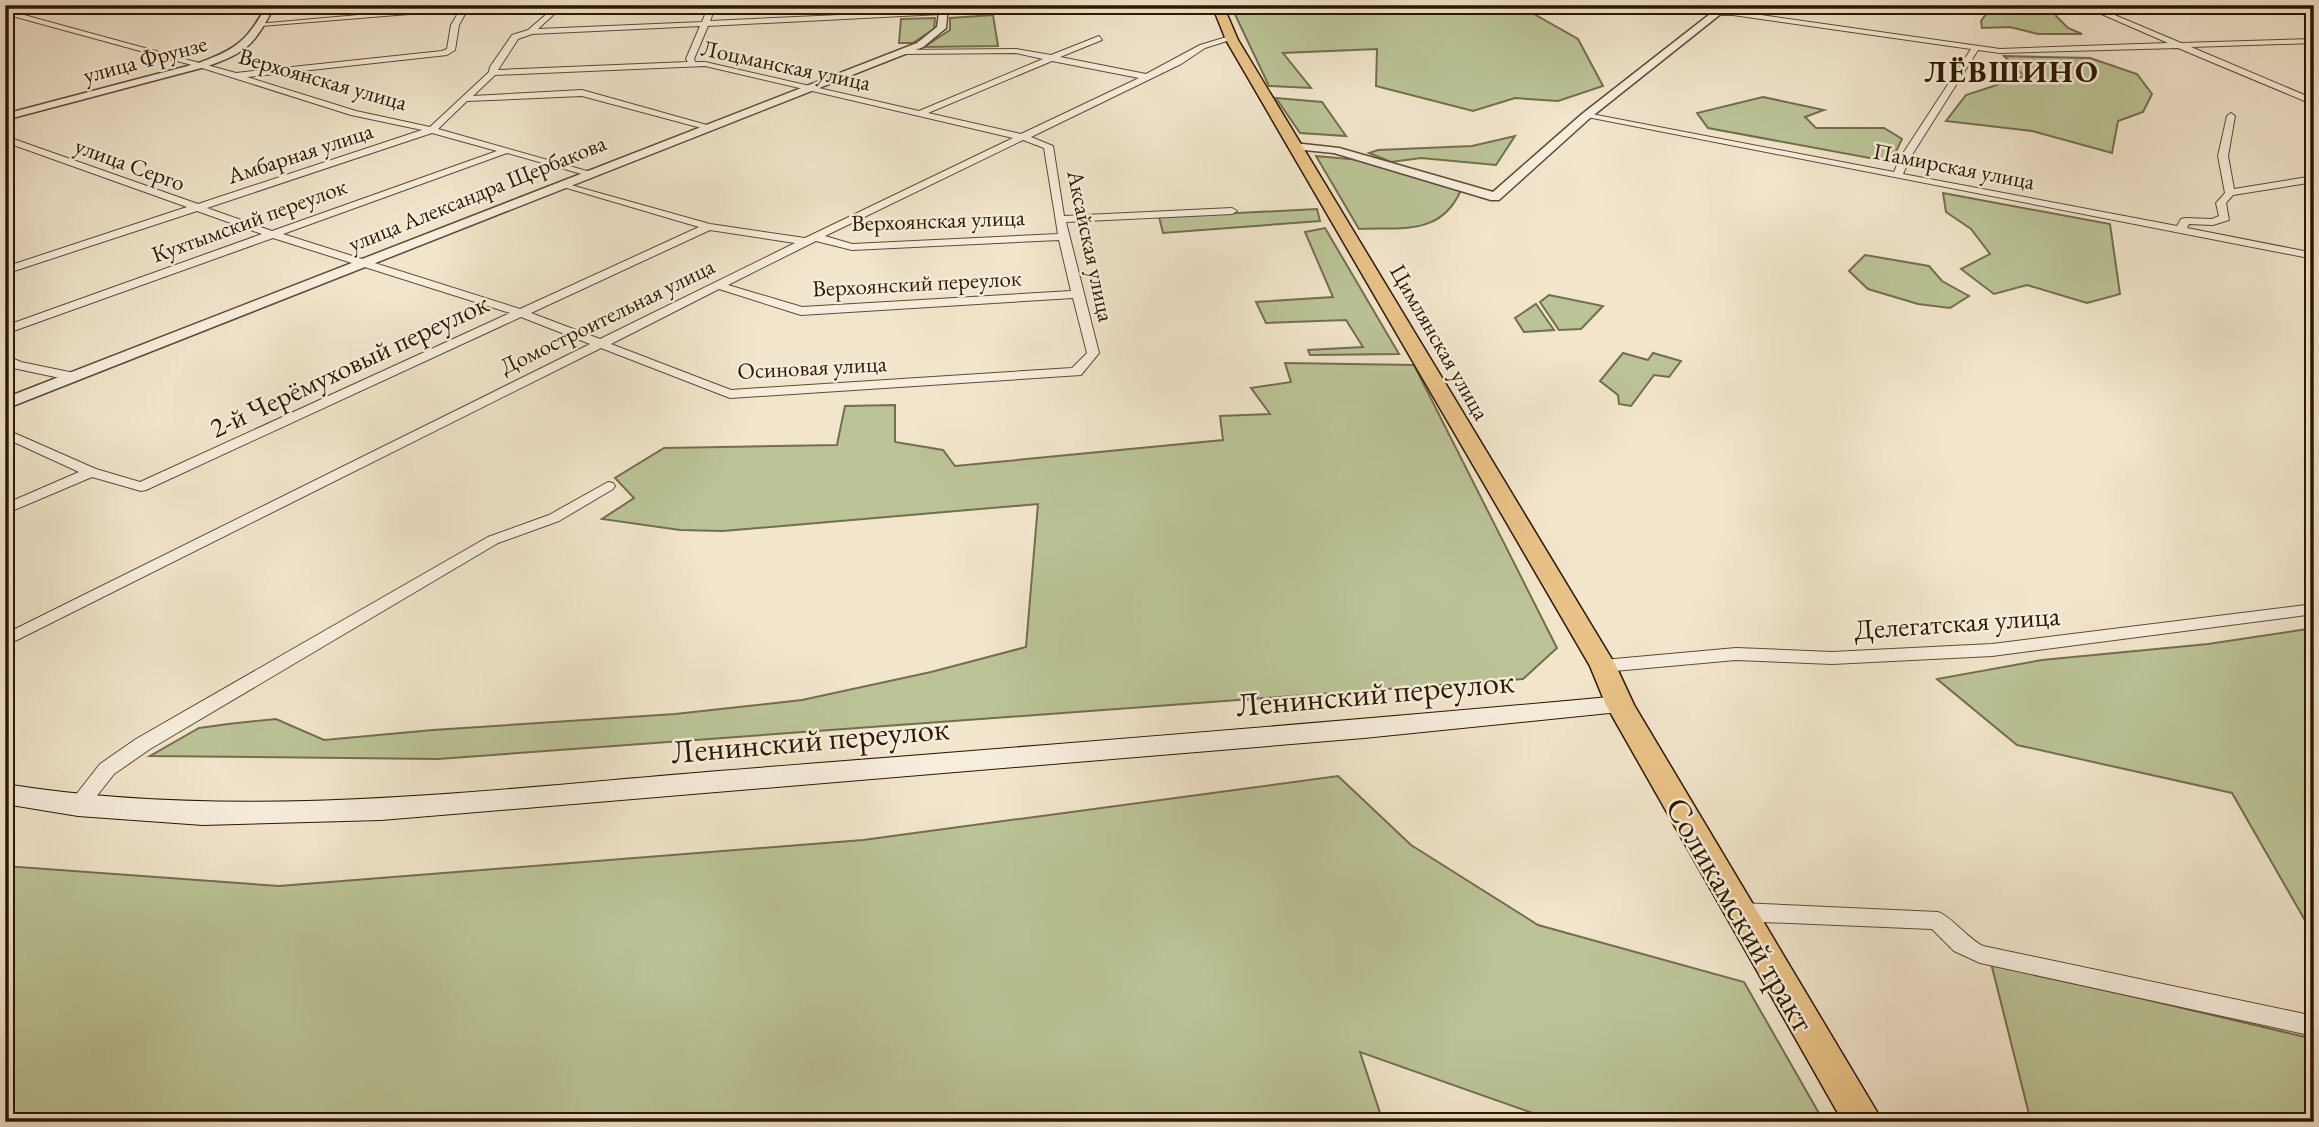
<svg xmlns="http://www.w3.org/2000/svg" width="2319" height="1127" font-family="'EB Garamond',serif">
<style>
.green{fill:#bbc497;stroke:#746e4c;stroke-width:2}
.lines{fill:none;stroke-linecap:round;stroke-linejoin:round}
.minor-casing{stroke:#5d4b33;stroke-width:2}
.tertiary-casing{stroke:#5d4b33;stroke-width:3}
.secondary-casing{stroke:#2c1800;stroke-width:2}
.primary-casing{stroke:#2c1800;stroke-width:3}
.minor{fill:#f6eedd;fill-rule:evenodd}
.tertiary{fill:#f6eedd;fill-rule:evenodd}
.secondary{fill:#f6eedd;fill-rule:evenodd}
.primary{fill:#e8c286;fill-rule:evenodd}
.labels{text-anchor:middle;stroke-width:5;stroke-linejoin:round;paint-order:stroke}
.far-street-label{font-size:23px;fill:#2c1800;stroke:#f6eedd}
.street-label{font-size:28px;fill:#2c1800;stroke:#f6eedd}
.far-district-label{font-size:30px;font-weight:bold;letter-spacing:2px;fill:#2c1800;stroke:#f6eedd}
.near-street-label{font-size:33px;fill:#2c1800;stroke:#f6eedd}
</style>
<rect width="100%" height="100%" fill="#f1e5cb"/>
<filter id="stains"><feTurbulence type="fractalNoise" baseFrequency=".00286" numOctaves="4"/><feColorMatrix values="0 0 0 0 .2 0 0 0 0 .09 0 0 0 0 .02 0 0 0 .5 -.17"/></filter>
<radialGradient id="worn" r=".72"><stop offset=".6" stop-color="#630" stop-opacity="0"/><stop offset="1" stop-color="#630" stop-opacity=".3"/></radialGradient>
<g class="green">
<path d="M1518,5L1578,39L1603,86L1558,101L1515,98L1473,111L1376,86L1377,49L1283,53L1311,88L1269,86L1231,6Z"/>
<path d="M1969,5L2032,8V5H2056L2058,9L2056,16L2068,28L2082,34H2038L2010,27L1982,28L1981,21L1989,10Z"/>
<path d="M993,15L998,46L924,47L950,30V18Z"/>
<path d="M935,18L934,29L913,43H899L901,19Z"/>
<path d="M2004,56L2090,58L2137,74L2152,94L2143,112L2118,121L2112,153L2032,131L1946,121L1966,95L2024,76Z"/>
<path d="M1763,97L1824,110L1805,117L1816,128H1884L1902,139L1891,162L1708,128L1697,113Z"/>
<path d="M1276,98L1322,102L1346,136L1300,133Z"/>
<path d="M1515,136L1496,165L1421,158L1391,162L1369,153L1378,150L1472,146Z"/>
<path d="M1316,156L1360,160L1461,190C1441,236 1402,227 1359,229Z"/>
<path d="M1943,193L2110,224L2120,294L2087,303L2027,285L1994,294L1961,269L1990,254L1971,229L1946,212Z"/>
<path d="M1317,209L1320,221L1163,233L1159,217Z"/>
<path d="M1325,228L1399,354L1310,355L1308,350L1363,347L1346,320L1266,323L1256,302L1333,297L1305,232Z"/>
<path d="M1865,255L1929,266L1942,281L1969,296L1950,308L1918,304L1868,289L1849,271Z"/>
<path d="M1549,295L1603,306L1581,329L1559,330L1540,302Z"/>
<path d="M1536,304L1554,330L1524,332L1515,318Z"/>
<path d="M1623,353L1648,360L1653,353L1681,361L1669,377L1654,375L1631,406L1619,404L1618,395L1600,381Z"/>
<path d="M1285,363L1414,365L1557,648L1523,679L438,759L150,756L199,728L228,724L276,719L324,740L433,730L675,714L802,700L931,672L1026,647L1038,504L723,531L680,530L602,519L634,498L615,478L664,448L837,445L845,406L895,405V442L943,450L955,466L1223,440L1220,416L1270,414L1251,388L1291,382Z"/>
<path d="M2314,628V936L2232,793L2017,745L1937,679L2042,660L2208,644Z"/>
<path d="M1338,776L1411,845L1538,925L1744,982L1824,1122H1558L1360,1052L1383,1122H5V866L279,886L863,840Z"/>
<path d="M1991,963L2314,1039V1122H2031Z"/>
</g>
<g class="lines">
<defs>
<g id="minor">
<path d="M25,5H40L13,12L236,73L442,51L447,49L451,25L463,5H470L459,25L455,50L447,55L247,77L356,111L430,127L489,72L490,67L512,35L528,30L557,5H564L538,29L702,22L709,5H716L710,21L1060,5H1115L708,26L694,59L695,62H705L919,111L1043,59L1016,53L903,54L900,50L1016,49L1051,55L1099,36L1102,40L1060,57L1146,74L1200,45L1233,35V39L1205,48L1181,64L1031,137L1053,146L1064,216L1232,208L1237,211L1232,214L1066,222L1099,353L1081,375L730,398L601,348L5,646V634L590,344L521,317L146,490L141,491L92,477L5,514V504L79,472L5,438V429L96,469L140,482L510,313L273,238L5,334V326L262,234L197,211L5,274V267L187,207L5,142V136L198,204L422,130L351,115L199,67L5,14V9ZM700,26L686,59L688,62L498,70L518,39L532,34ZM1052,61L1139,78L1021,134L928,113ZM705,66L1013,138L805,238L710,224L560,182V186L699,227L520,309L283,234L507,153L589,176L594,173L438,129L467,101L582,96L709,130L714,127L582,90L473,96L495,75ZM432,133L497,151L272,231L207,208ZM1023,140L1044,148L1058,234L852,244L825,236ZM710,230L795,243L600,339L531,313ZM1059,240L1071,291L802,307L728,285L816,241L852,250ZM719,289L801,315L1073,298L1087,353L1072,368L731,390L611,344Z"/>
<path d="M2081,5H2091L2181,43L2314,39V43L2191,47L2314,99V105L2178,48L2000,53L1978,50L1910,158L1903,174L2177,226L2181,219L2185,218L2212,219L2219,216L2216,203L2225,193L2218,156L2227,116L2231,113L2235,116L2228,156L2234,189L2314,176V182L2233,195L2226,203L2229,220L2213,225L2189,224L2187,228L2314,253V259L1582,116L1586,113L1894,172L1900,158L1971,49L1733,15H1718L1715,11H1733L2000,49L2168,43Z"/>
<path d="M449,7L446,11L261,26L257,24Z"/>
<path d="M5,355L21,362L79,374L80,377L74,381L13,368L5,364Z"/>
<path d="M608,482L613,483L615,486L613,489L559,521L498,543L150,749L114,774L85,811L78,813L71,811L68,806L71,801L100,764L136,739L488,537L549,515Z"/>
<path d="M2314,604V614L1992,656L1832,664L1736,660L1603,672L1597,670L1594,666L1597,662L1603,660L1736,648L1832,652L1992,644Z"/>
<path d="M1739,903L1938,912C1952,917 1966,937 1983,946L2314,1016V1036L1980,963L1954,951L1932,929L1739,921L1732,918L1728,912L1732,906Z"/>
</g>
<g id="tertiary">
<path d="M267,5H275C254,45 248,52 205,67L5,120V114L199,63C237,49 247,41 267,5Z"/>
<path d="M940,5H948L946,28L923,47L5,409V398L917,43L937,27Z"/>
<path d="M1665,5L1716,10L1722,5H1732L1590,118L1499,200H1491L1334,153L1294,149L1288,146L1294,143L1339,148L1493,192L1582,114L1710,14Z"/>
</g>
<path id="secondary" d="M1620,696L1629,699L1633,705L1629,711L1364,738L381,820L203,825L78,816L5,804V784C242,822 482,790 719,771C1020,747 1320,724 1620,696Z"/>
<path id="primary" d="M1212,5H1223L1238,40L1616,666L1634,705L1883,1122H1843L1606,705L1590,666L1226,40Z"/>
</defs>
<use href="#minor" class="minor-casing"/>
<use href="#tertiary" class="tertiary-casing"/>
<use href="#secondary" class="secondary-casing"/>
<use href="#primary" class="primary-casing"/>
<use href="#minor" class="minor"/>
<use href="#tertiary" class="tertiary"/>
<use href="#secondary" class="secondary"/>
<use href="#primary" class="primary"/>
</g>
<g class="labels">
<g class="far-street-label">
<text transform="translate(145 59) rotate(-15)" y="8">улица Фрунзе</text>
<text transform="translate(786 65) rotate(12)" y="8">Лоцманская улица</text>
<text transform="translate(323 79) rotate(16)" y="8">Верхоянская улица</text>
<text transform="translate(300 153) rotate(-18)" y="8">Амбарная улица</text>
<text transform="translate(130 164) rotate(20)" y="8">улица Серго</text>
<text transform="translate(1954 166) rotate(11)" y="8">Памирская улица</text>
<text transform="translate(477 193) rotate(-22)" y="8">улица Александра Щербакова</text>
<text transform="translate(249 220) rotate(-20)" y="8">Кухтымский переулок</text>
<text transform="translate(938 220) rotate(-2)" y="8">Верхоянская улица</text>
<text transform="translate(1091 246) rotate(78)" y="8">Аксайская улица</text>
<text transform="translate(917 283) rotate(-3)" y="8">Верхоянский переулок</text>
<text transform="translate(607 316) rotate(-26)" y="8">Домостроительная улица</text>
<text transform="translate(1440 342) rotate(60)" y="8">Цимлянская улица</text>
<text transform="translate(812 367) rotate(-3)" y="8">Осиновая улица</text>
</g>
<g class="street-label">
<text transform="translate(349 365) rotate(-25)" y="10">2-й Черёмуховый переулок</text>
<text transform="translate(1957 622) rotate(-4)" y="10">Делегатская улица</text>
</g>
<g class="far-district-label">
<text x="2012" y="82">ЛЁВШИНО</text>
</g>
<g class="near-street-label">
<text transform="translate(1375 692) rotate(-5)" y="12">Ленинский переулок</text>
<text transform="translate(810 739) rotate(-5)" y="12">Ленинский переулок</text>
<text transform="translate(1741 914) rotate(60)" y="12">Соликамский тракт</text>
</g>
</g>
<rect width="2319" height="1127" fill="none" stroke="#f1e5cb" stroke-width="28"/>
<rect x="7" y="7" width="2305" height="1113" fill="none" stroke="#2c1800" stroke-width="3.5"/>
<rect x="14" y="14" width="2291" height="1099" fill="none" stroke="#2c1800" stroke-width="2"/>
<rect width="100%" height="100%" filter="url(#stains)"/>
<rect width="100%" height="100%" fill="url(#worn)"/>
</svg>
